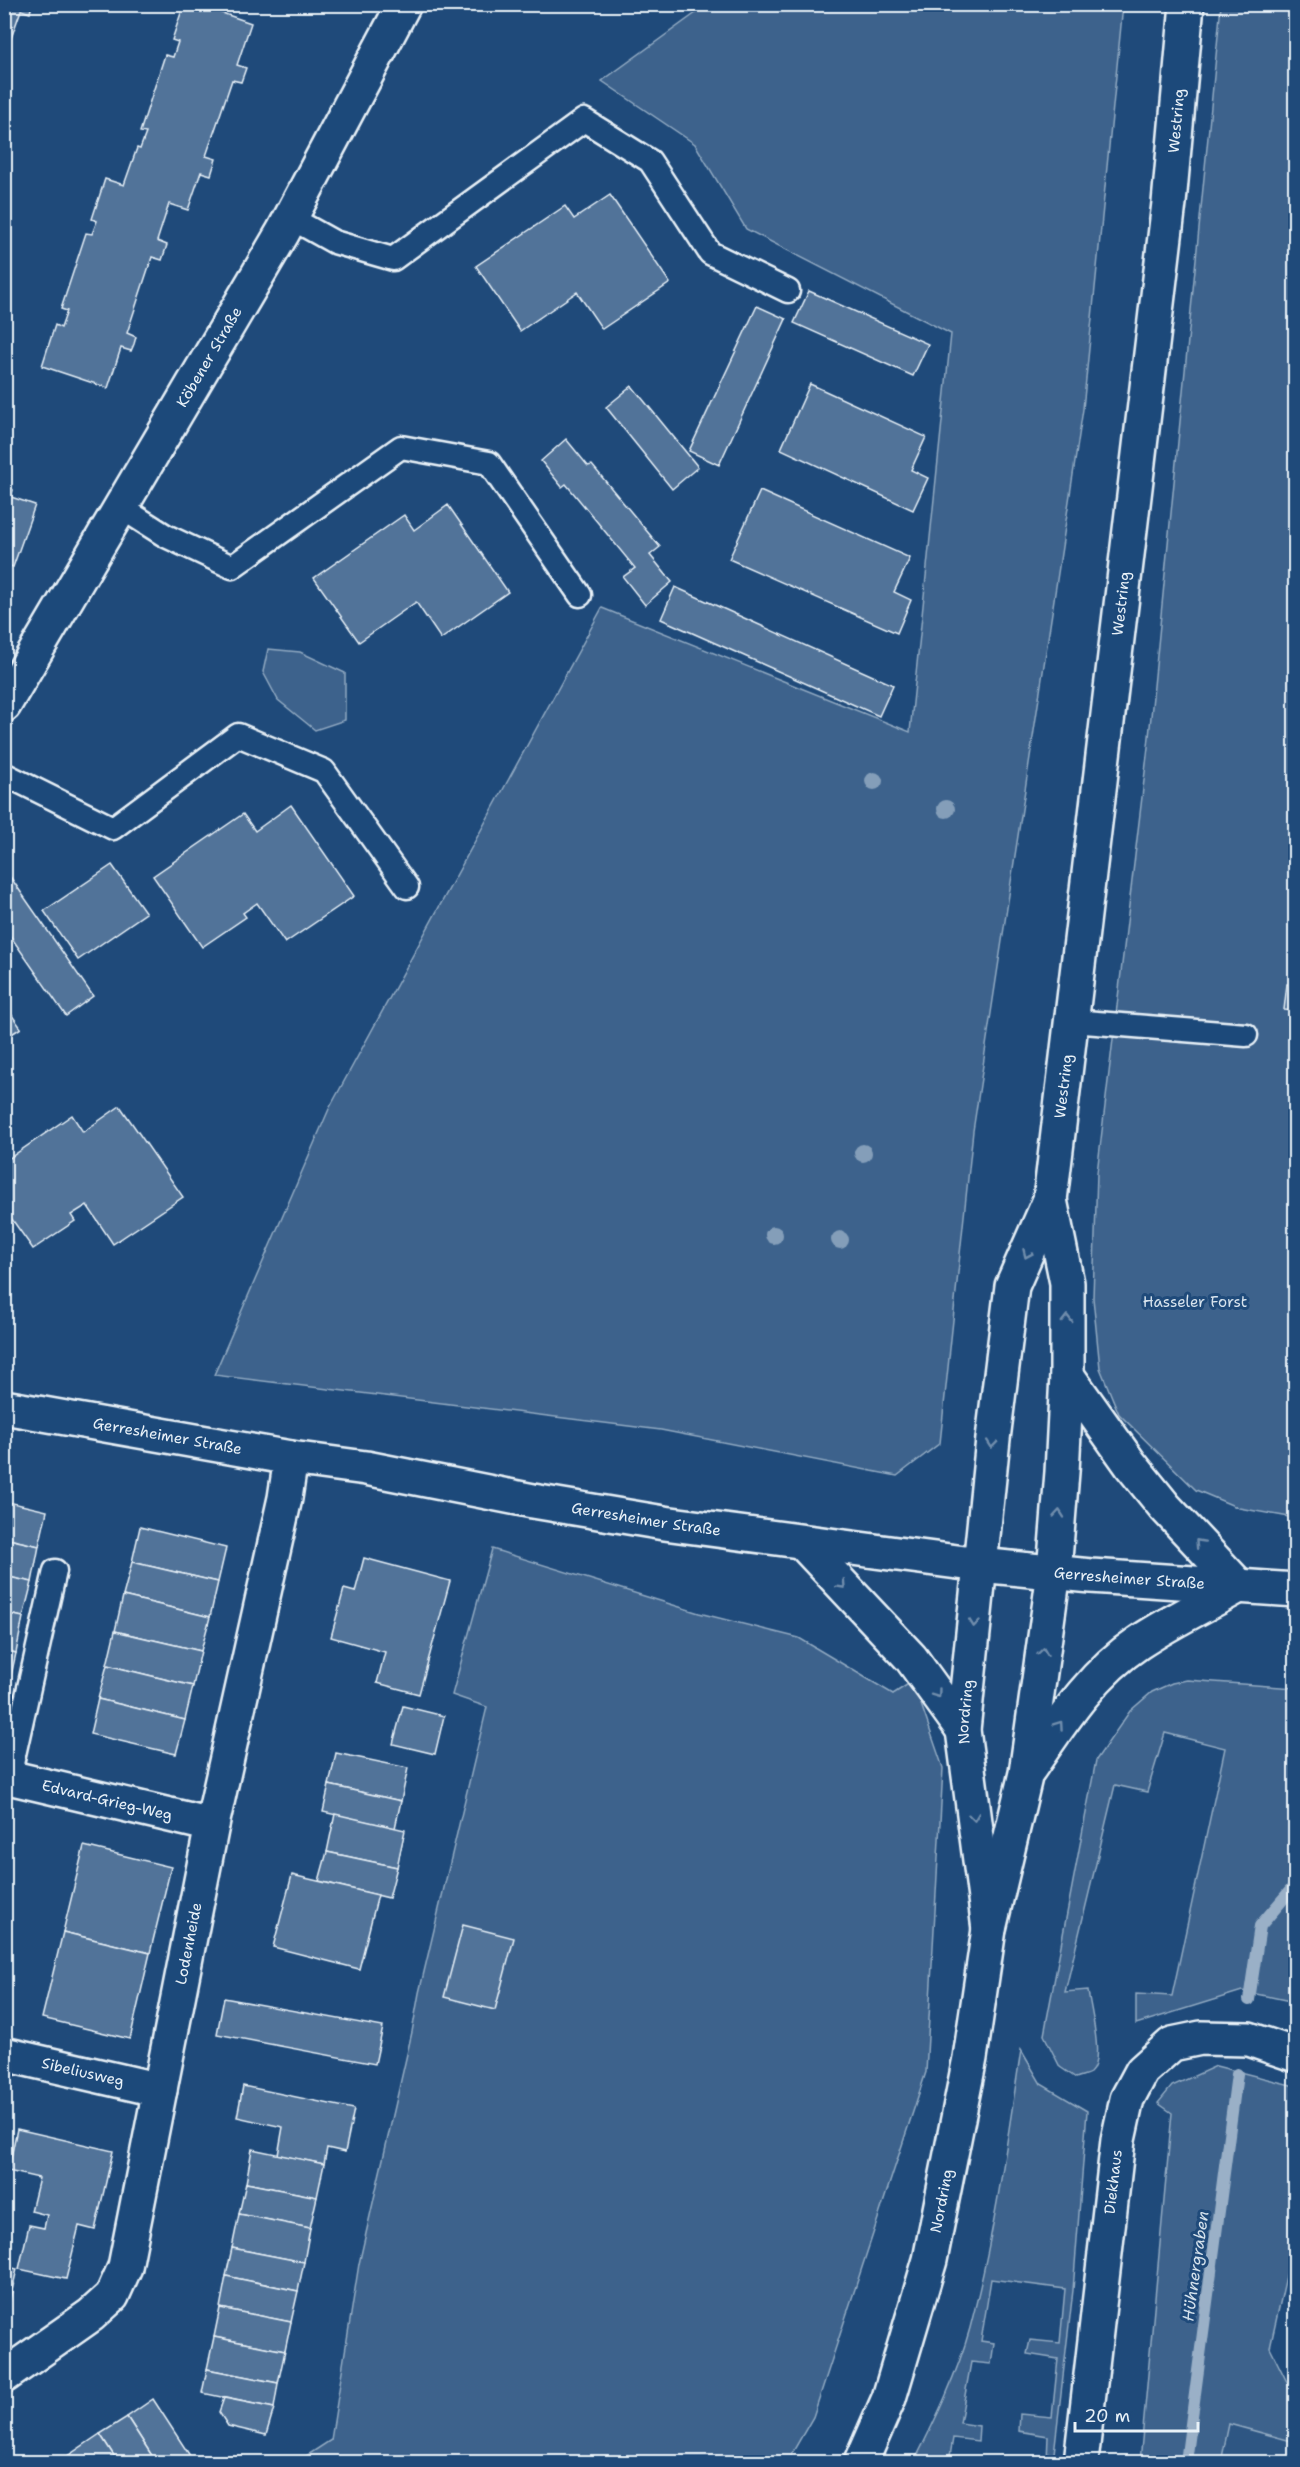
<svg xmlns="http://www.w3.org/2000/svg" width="1300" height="2467" font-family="'Shantell Sans',sans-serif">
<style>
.built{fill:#2e5683}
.green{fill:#3c628c;stroke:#92aac2;stroke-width:1.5}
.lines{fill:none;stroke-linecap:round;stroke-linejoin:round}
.stream{stroke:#9ab0c7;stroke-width:12}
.building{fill:#517399;stroke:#e8f1f8;stroke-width:1.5}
.service-casing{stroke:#e8f1f8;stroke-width:27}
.minor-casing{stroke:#e8f1f8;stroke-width:38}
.tertiary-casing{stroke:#e8f1f8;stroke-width:38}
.secondary-casing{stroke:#e8f1f8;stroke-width:38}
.service{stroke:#1f4a7a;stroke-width:22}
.minor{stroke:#1f4a7a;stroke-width:33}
.tertiary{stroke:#1f4a7a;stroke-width:33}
.secondary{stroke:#1f4a7a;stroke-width:33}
.tree{fill:#849eb9}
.oneway{stroke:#6f8dac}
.labels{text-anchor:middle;stroke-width:6;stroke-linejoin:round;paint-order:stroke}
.street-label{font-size:15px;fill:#e8f1f8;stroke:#1f4a7a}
.park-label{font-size:15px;fill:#d7e3ed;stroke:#1f4a7a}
.water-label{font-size:16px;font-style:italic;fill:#d4e1ec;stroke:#1f4a7a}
</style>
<rect width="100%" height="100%" fill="#1f4a7a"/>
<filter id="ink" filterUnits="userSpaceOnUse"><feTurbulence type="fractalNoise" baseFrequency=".0167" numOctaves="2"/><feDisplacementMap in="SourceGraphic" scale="12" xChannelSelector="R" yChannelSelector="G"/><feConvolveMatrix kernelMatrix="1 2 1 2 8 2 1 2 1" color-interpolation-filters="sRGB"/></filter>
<g filter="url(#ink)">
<path class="built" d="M1229,2423L1295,2442V2462H1221Z"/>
<g class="green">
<path d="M707,5H1123L1083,409L973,1131L940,1443L897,1476L661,1430L214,1375L329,1109L602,608L910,732L951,334L746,229L695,144L602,81Z"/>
<path d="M1221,5H1295V1518L1239,1508L1196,1490L1119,1414L1100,1368L1093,1298L1097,1173L1148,747Z"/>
<path d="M268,649L300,652L345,673V720L315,730L278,700L263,672Z"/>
<path d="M492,1549L699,1613L799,1638L893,1694L913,1681L943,1768L926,2072L813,2417L787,2462H297L331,2440L359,2264L412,2032L419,1993L487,1707L452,1695Z"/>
<path d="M1187,1680L1295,1688V2002L1242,1991L1136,2024V1994L1172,1996L1225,1748L1165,1733L1147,1792L1115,1785L1065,1992L1088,1990C1090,2009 1105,2060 1090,2073C1087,2075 1080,2076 1076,2078L1060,2067L1044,2035L1096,1760L1130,1711L1152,1692L1172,1683Z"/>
<path d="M1021,2050L1041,2084L1087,2111L1073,2290L1053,2462H1047L1048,2436L1019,2431L1020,2414L1052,2417L1058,2359L1027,2354L1030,2340L1060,2343L1065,2289L991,2279L981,2341L994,2343L991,2364L971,2362L960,2423L979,2426L978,2441L953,2438L949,2462H914C936,2419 957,2375 970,2328C994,2237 1007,2143 1021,2050Z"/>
<path d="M1216,2066L1295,2086V2236L1270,2348L1295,2398V2442L1229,2424L1221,2462H1140L1172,2113L1158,2103L1172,2086Z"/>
</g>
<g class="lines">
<g class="stream">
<path d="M1249,2000L1260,1926L1296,1884"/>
<path d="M1186,2462L1237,2074"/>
</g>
</g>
<g class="building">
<path d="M4,4H32L30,13L21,10L4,58Z"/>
<path d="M184,4H196L251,23L237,65L246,68L241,82L232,80L206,156L216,159L211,175L201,172L188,210L169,204L157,241L167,245L162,260L152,257L127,333L136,337L134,344L131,351L121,348L108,388L42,366L55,325L61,328L67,311L61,309L86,233L92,234L97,221L92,219L105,179L124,185L137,148L140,149L146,133L140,132L165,55L173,57L178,42L172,40Z"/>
<path d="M610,195L670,283L602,329L577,292L520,331L476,266L565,206L574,219Z"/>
<path d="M809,291L928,344L913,376L794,323Z"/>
<path d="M757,306L786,319L719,465L689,451Z"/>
<path d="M810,384L926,437L911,470L928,478L913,510L781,449Z"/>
<path d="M632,386L698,467L672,489L606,407Z"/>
<path d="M566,439L588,466L592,465L660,547L650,555L672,582L645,605L623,577L635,568L566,484L562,487L541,461Z"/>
<path d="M4,486L13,490L11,497L35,505L13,567L4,564Z"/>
<path d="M760,491L910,558L894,592L911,600L897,633L729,559Z"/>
<path d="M448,505L508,592L441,639L416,602L359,642L314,578L404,515L414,530Z"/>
<path d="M675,587L893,685L879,716L661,619Z"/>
<path d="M291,805L354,896L285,943L257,903L243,913L246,917L202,947L153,876L243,814L255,831Z"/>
<path d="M112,865L146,913L78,960L44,911Z"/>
<path d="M4,868L93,996L66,1016L4,927Z"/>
<path d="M1287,984L1296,985V1011L1284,1010Z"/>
<path d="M4,1004L21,1028L4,1039Z"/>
<path d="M120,1106L183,1197L113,1244L87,1205L71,1215L75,1221L33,1249L4,1208V1162L72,1115L83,1132Z"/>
<path d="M4,1501L47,1511L39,1546L4,1538Z"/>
<path d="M140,1527L226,1548L218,1582L132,1562Z"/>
<path d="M4,1538L39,1546L32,1582L4,1576Z"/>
<path d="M364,1558L450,1581L419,1694L377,1683L385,1652L331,1637L344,1589L355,1592Z"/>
<path d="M132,1562L218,1582L210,1617L123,1596Z"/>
<path d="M4,1576L32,1582L23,1617L4,1613Z"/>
<path d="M123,1596L210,1617L201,1651L115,1631Z"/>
<path d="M4,1613L23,1617L16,1653L4,1650Z"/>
<path d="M115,1631L201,1651L193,1686L107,1665Z"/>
<path d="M4,1650L16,1653L8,1689L4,1688Z"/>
<path d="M107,1665L193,1686L185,1720L98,1699Z"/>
<path d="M98,1699L185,1720L176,1754L90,1734Z"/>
<path d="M403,1706L444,1716L435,1754L393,1744Z"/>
<path d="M336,1753L408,1768L401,1801L329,1785Z"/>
<path d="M329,1785L401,1801L395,1828L323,1812Z"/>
<path d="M335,1814L405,1830L397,1867L327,1852Z"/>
<path d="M84,1846L171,1867L150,1953L63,1932Z"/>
<path d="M327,1852L397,1867L389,1898L319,1881Z"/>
<path d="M292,1875L378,1895L359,1969L273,1947Z"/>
<path d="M463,1925L514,1938L495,2010L444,1997Z"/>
<path d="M63,1932L150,1953L130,2039L42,2018Z"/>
<path d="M224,1998L383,2027L375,2064L217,2034Z"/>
<path d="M243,2086L354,2109L345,2152L327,2148L324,2164L278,2155L283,2127L237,2117Z"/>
<path d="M17,2129L113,2151L95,2230L79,2226L66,2279L19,2269L29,2225L44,2228L47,2215L31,2211L39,2178L8,2171Z"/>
<path d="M252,2149L324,2164L317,2197L246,2183Z"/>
<path d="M246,2183L317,2197L310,2228L239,2214Z"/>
<path d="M239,2214L310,2228L304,2262L232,2248Z"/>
<path d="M232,2248L304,2262L298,2291L226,2276Z"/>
<path d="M4,2266L17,2269L4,2325Z"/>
<path d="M226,2276L298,2291L291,2322L220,2308Z"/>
<path d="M220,2308L291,2322L285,2351L214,2337Z"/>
<path d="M214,2337L285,2351L278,2383L207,2369Z"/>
<path d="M207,2369L278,2383L274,2408L202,2393Z"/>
<path d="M224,2398L274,2408L266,2435L228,2426L219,2412Z"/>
<path d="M153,2399L194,2462H156L127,2417Z"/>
<path d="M127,2417L156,2462H118L100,2434Z"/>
<path d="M100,2434L118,2462H74L69,2455Z"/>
<path d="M69,2455L74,2462H58Z"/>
</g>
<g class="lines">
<defs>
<g id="service">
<path d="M291,218L334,242L393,259L584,120L650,161L710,253L788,291"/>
<path d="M122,508L166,536L232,567L401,447L489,463L580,595"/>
<path d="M4,774L113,828L238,735L324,771L407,887"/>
<path d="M1072,1021L1246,1035"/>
<path d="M9,1777L55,1571"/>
</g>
<g id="minor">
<path id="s1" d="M4,705L283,232L404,4"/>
<path id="s2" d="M4,1776L212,1825"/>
<path id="s3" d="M4,2054L160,2090"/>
<path id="s4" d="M4,2376L91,2315L112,2296L125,2267L212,1825L285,1498L291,1458"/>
<path id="s5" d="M1081,2462L1118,2140L1127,2099L1142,2071L1172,2044L1201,2038L1249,2039L1296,2055"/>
</g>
<g id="tertiary">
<path id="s6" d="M4,1407L291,1458L366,1468L533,1501L664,1523L980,1565"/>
</g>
<g id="secondary">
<path d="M1067,1375L1131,1465L1165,1507L1239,1586"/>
<path d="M802,1542L911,1658L963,1730"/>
<path id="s7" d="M980,1565L1091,1576L1296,1590"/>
<path d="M1029,1769C1060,1724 1091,1674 1138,1643C1169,1622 1205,1605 1239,1586"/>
<path id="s8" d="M989,1929L963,1730L993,1439L1012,1286L1050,1200L1169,203L1187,4"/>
<path id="s9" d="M861,2462L889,2398L930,2260L970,2058L989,1929L1026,1773L1054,1572L1062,1472L1067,1375V1283L1050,1200"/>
</g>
</defs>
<use href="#service" class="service-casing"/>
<use href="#minor" class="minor-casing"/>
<use href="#tertiary" class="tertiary-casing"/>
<use href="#secondary" class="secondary-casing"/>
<use href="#service" class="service"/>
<use href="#minor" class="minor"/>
<use href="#tertiary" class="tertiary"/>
<use href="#secondary" class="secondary"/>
</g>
<g class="tree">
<circle cx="874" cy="781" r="9"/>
<circle cx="946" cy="809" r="9"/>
<circle cx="863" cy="1153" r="9"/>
<circle cx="774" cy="1235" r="9"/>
<circle cx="840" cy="1240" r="9"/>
</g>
<defs><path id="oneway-chevron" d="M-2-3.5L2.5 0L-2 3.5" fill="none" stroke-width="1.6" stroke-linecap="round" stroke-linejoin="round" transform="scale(1.5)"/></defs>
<g class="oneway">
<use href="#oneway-chevron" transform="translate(1027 1254) rotate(114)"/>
<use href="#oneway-chevron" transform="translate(1067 1319) rotate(-90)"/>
<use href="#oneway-chevron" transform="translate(992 1444) rotate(96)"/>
<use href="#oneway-chevron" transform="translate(1059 1514) rotate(-85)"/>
<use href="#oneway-chevron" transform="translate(1199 1543) rotate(-133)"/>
<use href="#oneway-chevron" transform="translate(842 1585) rotate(47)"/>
<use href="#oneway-chevron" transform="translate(974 1623) rotate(96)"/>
<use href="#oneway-chevron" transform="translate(1043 1652) rotate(-82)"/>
<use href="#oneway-chevron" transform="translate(937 1694) rotate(54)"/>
<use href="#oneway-chevron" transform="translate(1059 1725) rotate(-55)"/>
<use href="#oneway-chevron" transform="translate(974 1817) rotate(83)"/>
</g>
</g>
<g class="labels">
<g class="street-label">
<text dy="5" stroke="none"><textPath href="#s8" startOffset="1828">Westring</textPath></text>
<text dy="5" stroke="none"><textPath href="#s1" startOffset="404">Köbener Straße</textPath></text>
<text dy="5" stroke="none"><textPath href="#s8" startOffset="1342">Westring</textPath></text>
<text dy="5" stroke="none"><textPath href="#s8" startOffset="856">Westring</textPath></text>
<text dy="5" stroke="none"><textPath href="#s6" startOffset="166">Gerresheimer Straße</textPath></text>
<text dy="5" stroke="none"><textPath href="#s6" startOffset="652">Gerresheimer Straße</textPath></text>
<text dy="5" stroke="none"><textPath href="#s7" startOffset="150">Gerresheimer Straße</textPath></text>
<text dy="5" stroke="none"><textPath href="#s8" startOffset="219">Nordring</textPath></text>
<text dy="5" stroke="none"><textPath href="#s2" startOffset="106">Edvard-Grieg-Weg</textPath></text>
<text dy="5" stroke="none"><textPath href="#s4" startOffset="496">Lodenheide</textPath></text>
<text dy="5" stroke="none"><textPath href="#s3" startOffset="81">Sibeliusweg</textPath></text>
<text dy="5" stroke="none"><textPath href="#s5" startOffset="282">Diekhaus</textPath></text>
<text dy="5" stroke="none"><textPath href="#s9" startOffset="274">Nordring</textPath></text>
</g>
<g class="park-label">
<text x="1195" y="1307">Hasseler Forst</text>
</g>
<g class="water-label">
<text transform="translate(1195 2266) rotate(-82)" y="6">Hühnergraben</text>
</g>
</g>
<rect width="1300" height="2467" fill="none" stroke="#1f4a7a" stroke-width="24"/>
<rect x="12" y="12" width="1276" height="2443" fill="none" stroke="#e8f1f8" stroke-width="2" filter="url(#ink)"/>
<path d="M1075 2422v9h123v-9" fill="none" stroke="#e8f1f8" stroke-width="3"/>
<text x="1084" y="2422" font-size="18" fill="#e8f1f8" stroke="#1f4a7a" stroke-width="4.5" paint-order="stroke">20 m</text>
</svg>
